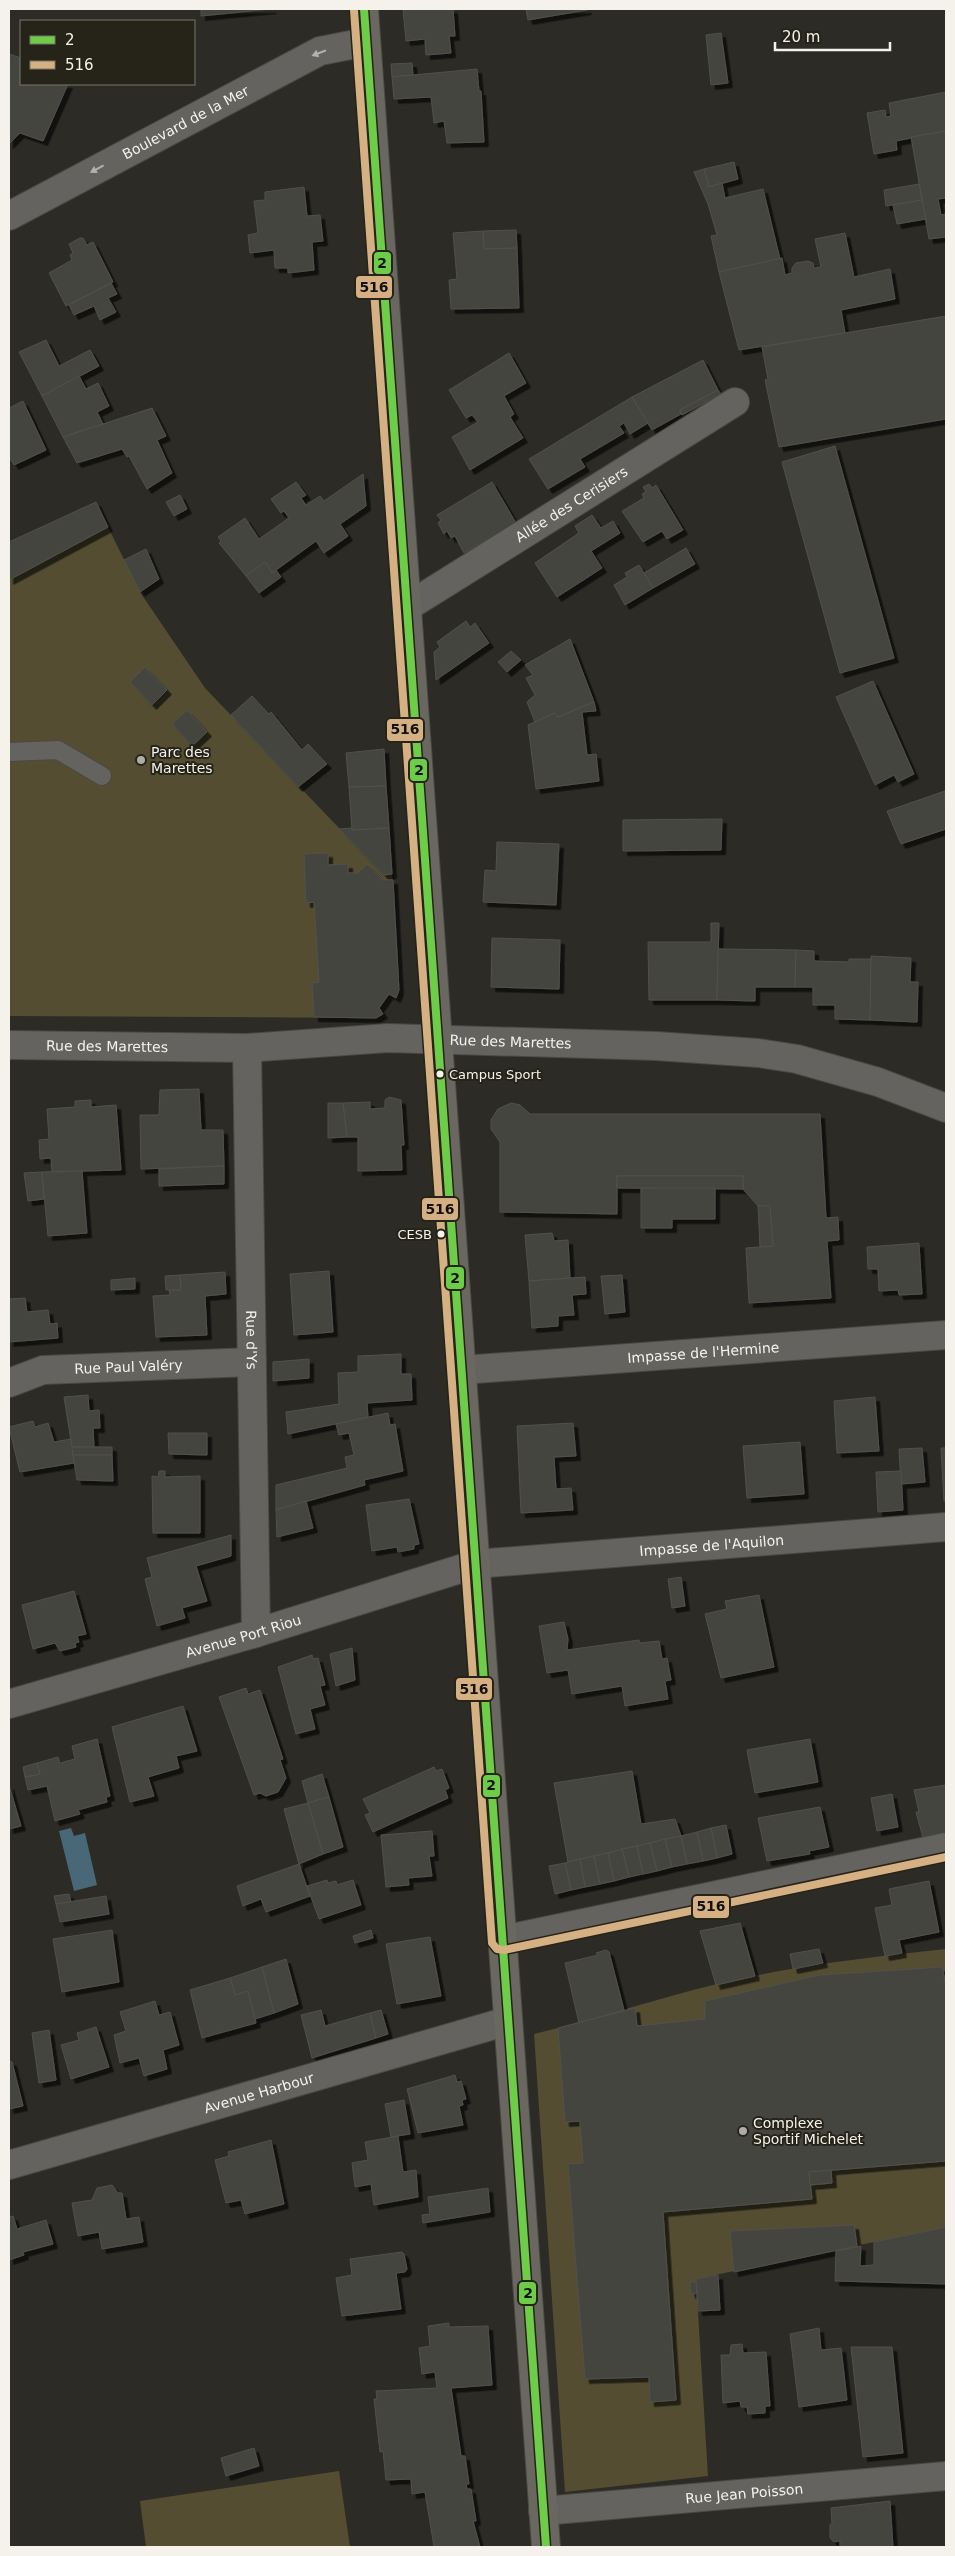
<svg xmlns="http://www.w3.org/2000/svg" width="955" height="2556" font-family="'DejaVu Sans',sans-serif">
<style>
.green{fill:#544d32}
.water{fill:#496877}
.building{fill:#454540;stroke:#52504b;filter:url(#shadow)}
.lines{fill:none;stroke-linecap:round;stroke-linejoin:round}
.lane-casing{stroke:#4a4843;stroke-width:20}
.street-casing{stroke:#4a4843;stroke-width:30}
.secondary-casing{stroke:#4a4843;stroke-width:30}
.lane{stroke:#65635f;stroke-width:18}
.street{stroke:#65635f;stroke-width:28}
.secondary{stroke:#696760;stroke-width:28}
.bus-1-casing{stroke:#262318;stroke-width:11}
.bus-2-casing{stroke:#262318;stroke-width:11}
.bus-1{stroke:#6dcd48;stroke-width:8}
.bus-2{stroke:#d5b082;stroke-width:8}
.oneway{fill:#b4b2ac}
.poi-dot{fill:#aeaca6;stroke:#262318;stroke-width:2}
.bus-dot{fill:#f4f2eb;stroke:#262318;stroke-width:2}
.labels{text-anchor:middle;stroke-width:4;stroke-linejoin:round;paint-order:stroke}
.bus-label{font-size:13px;fill:#f4f2eb;stroke:#262318;text-anchor:start}
.street-label{font-size:14px;fill:#f4f2eb;stroke:#262318}
.poi-label{font-size:14px;fill:#f4f2eb;stroke:#262318;text-anchor:start}
.line-badge{stroke:#262318;stroke-width:2}
.pale-badge-label{font-size:14px;text-anchor:middle;font-weight:bold;fill:#111}
</style>
<defs>
<filter id="shadow"><feDropShadow dx="4.5" dy="4.5" stdDeviation="0" flood-color="#0009"/></filter>
</defs>
<rect width="100%" height="100%" fill="#2c2b26"/>
<g class="green">
<path d="M108,527L140,592L205,688L384,875L392,874L399,990L396,998L389,995L379,1007L383,1014L376,1018L9,1016V580Z"/>
<path d="M946,1949V2227L696,2279L708,2476L565,2492L534,2034C595,2019 656,1999 717,1984C793,1966 869,1957 946,1949Z"/>
<path d="M339,2471L350,2547H146L140,2501Z"/>
</g>
<path class="water" d="M71,1828L74,1836L85,1833L97,1885L74,1891L59,1831Z"/>
<g class="building">
<path d="M201,9H272L201,16Z"/>
<path d="M403,9H453L455,36H449L451,53L426,55L425,39L406,41Z"/>
<path d="M526,9H587V10L528,20Z"/>
<path d="M721,33L728,83L711,85L706,35Z"/>
<path d="M9,54L21,58V84H68L43,141L20,133L9,144Z"/>
<path d="M412,63L413,75L392,77L391,64Z"/>
<path d="M477,69L479,91H481L484,142L447,143L444,121L434,123L431,97L394,99L392,77Z"/>
<path d="M946,92V131L896,141L897,150L874,154L867,113L885,110L886,117L891,116L889,103Z"/>
<path d="M946,131V198L938,199L941,215L946,214V237L929,239L911,137Z"/>
<path d="M734,162L738,179L709,187L704,169Z"/>
<path d="M704,169L709,187L722,183L725,198L763,189L780,259L719,272L711,236L717,235L708,204L694,172Z"/>
<path d="M919,184L922,200L886,206L884,190Z"/>
<path d="M304,187L307,216L320,215L323,241L312,242L314,270L288,273V268H275L274,250L250,253L248,235L258,233L254,201L265,200V192Z"/>
<path d="M922,200L926,219L897,224L893,205Z"/>
<path d="M516,230L517,248L484,249L483,231Z"/>
<path d="M483,231L484,249L517,248L519,308L451,309L449,280L457,279L453,233Z"/>
<path d="M845,233L854,277L890,269L895,299L841,310L845,333L739,350L719,272L782,258L785,275L792,273V268L796,263L808,261L813,263L814,268L821,267L815,239Z"/>
<path d="M80,238H83L87,245L93,242L113,282L66,306L49,273L72,260L70,255L73,253L69,244Z"/>
<path d="M111,283L117,294L108,298L116,312L100,320L94,306L74,315L69,305Z"/>
<path d="M946,316V419L779,447L765,380L768,379L762,347Z"/>
<path d="M46,340L59,366L90,350L99,366L42,396L19,352Z"/>
<path d="M509,353L526,383L504,396L514,414L510,417L523,438L470,470L452,437L478,422L472,415L466,418L449,390Z"/>
<path d="M703,360L718,390L680,410L681,414L652,430L632,397Z"/>
<path d="M79,376L86,389L98,383L109,406L97,412L103,424L63,437L42,396Z"/>
<path d="M718,390L721,394L682,415L680,410Z"/>
<path d="M632,397L648,423L630,434L624,423L619,426L624,433L580,459L585,467L548,489L529,459Z"/>
<path d="M23,401L46,450L14,465L9,457V408Z"/>
<path d="M152,408L166,436L157,440L172,473L147,489L129,456L127,457L122,449L77,463L63,437Z"/>
<path d="M835,446L894,658L840,673L782,462Z"/>
<path d="M363,474L366,506L340,524L348,536L324,553L316,541L272,573L265,562L246,576L219,543L221,541L218,537L245,518L259,539L289,518L284,511L281,513L271,499L296,482L306,495L301,498L306,505L320,496L324,501Z"/>
<path d="M492,482L516,523L464,553L455,536L451,538L447,531L444,534L438,523L441,520L437,515Z"/>
<path d="M649,484L652,488L656,485L683,530L667,539L662,531L643,542L622,511L644,498L642,494L646,492L643,487Z"/>
<path d="M180,495L187,509L174,516L166,502Z"/>
<path d="M96,502L108,527L9,580V542Z"/>
<path d="M592,515L601,528L613,521L620,533L591,551L602,568L557,597L535,563L579,533L575,526Z"/>
<path d="M686,548L695,564L653,588L644,573Z"/>
<path d="M146,549L159,579L140,592L124,560Z"/>
<path d="M265,562L272,573L276,570L281,577L259,593L246,576Z"/>
<path d="M639,565L653,588L625,605L614,585L627,577L625,573Z"/>
<path d="M466,621L470,627L475,623L489,643L436,680L434,652L440,647L437,642Z"/>
<path d="M570,639L594,702L558,717L555,713L535,722L527,702L535,695L526,678L533,675L525,665Z"/>
<path d="M511,651L521,660L507,672L498,662Z"/>
<path d="M145,667L167,690L152,705L130,682Z"/>
<path d="M873,681L914,774L898,782L894,775L875,785L836,697Z"/>
<path d="M252,696L269,714L271,712L302,750L308,744L327,764L298,787L231,715Z"/>
<path d="M594,702L596,711L582,712L587,755L596,754L599,781L536,789L528,725L555,713L558,717Z"/>
<path d="M187,710L207,732L192,746L172,724Z"/>
<path d="M384,749L386,786L349,787L346,753Z"/>
<path d="M386,786L389,828L352,830L349,787Z"/>
<path d="M945,791L946,829L901,844L887,811Z"/>
<path d="M722,819L721,850L623,851V820Z"/>
<path d="M352,828V830L389,828L392,874L384,875L339,829Z"/>
<path d="M497,842L559,844L556,905L483,902L485,870L496,871Z"/>
<path d="M328,853V865L348,864V873H358L367,864L383,880H393L399,990L396,998L389,994L379,1008L383,1014L376,1018L314,1017L312,983L319,982L314,902L306,903L304,854Z"/>
<path d="M711,923H719L717,1000H649L648,942H711Z"/>
<path d="M492,938L560,940L559,989L491,987Z"/>
<path d="M718,949L796,950L795,987H755V1001L717,1000Z"/>
<path d="M796,950L814,951V961L849,962V959H871L870,1020L835,1019V1005H813V987H795Z"/>
<path d="M871,956L911,958L910,982H918L917,1022L870,1020Z"/>
<path d="M199,1089L201,1130H223L224,1166L141,1169L140,1115H159L160,1090Z"/>
<path d="M389,1097L401,1100L404,1145H401L402,1170L358,1171V1137H347L343,1103L370,1102V1109L385,1108V1100Z"/>
<path d="M91,1100V1107L116,1105L121,1170L52,1172L51,1158L40,1159L39,1140L49,1139L47,1109L75,1107V1101Z"/>
<path d="M328,1103H343L347,1137L328,1138Z"/>
<path d="M511,1103L520,1105L530,1114H820L826,1218L838,1217L839,1240L827,1241L831,1298L749,1303L746,1248L773,1246L770,1206H758L743,1189V1176H617V1214L500,1212V1142L491,1129V1120L498,1109Z"/>
<path d="M224,1166V1184L159,1186V1169Z"/>
<path d="M82,1171L87,1233L48,1236L42,1172Z"/>
<path d="M42,1172L44,1199L28,1201L24,1173Z"/>
<path d="M617,1176H743V1189L617,1188Z"/>
<path d="M641,1188H715V1219H672V1228H641Z"/>
<path d="M758,1206H770L773,1246L760,1247Z"/>
<path d="M552,1233L554,1241L568,1240L570,1278L529,1281L525,1235Z"/>
<path d="M919,1243L922,1294L899,1295L898,1290L879,1291L878,1269H868L867,1247Z"/>
<path d="M329,1271L333,1332L294,1335L290,1274Z"/>
<path d="M225,1272L226,1294L205,1296L207,1335L156,1337L153,1296L170,1295L169,1290H181L180,1275Z"/>
<path d="M180,1275L181,1290H166L165,1276Z"/>
<path d="M622,1275L625,1312L605,1314L601,1276Z"/>
<path d="M585,1277L586,1294L572,1295L574,1315L558,1316V1326L532,1328L529,1281Z"/>
<path d="M135,1278V1289L111,1290V1280Z"/>
<path d="M25,1298L27,1312L48,1310L50,1324L57,1323L58,1338L9,1342V1299Z"/>
<path d="M401,1354V1374H411L412,1400L367,1403L368,1417L288,1434L286,1412L339,1404L338,1373L358,1372V1356Z"/>
<path d="M309,1359V1378L273,1381V1362Z"/>
<path d="M88,1395L89,1411L99,1410L100,1428H93L94,1447H72L64,1397Z"/>
<path d="M875,1397L879,1451L837,1453L834,1401Z"/>
<path d="M388,1413L390,1425L395,1424L403,1471L364,1480L365,1485L276,1510V1485L347,1468L345,1457L354,1455L349,1433L339,1435L336,1424Z"/>
<path d="M33,1421L35,1427L48,1423L54,1442L71,1439L74,1463L20,1472L9,1427Z"/>
<path d="M573,1423L576,1456L554,1457L556,1489L571,1488L573,1510L521,1513L517,1426Z"/>
<path d="M168,1433H207V1455L169,1454Z"/>
<path d="M800,1442L804,1494L747,1498L743,1446Z"/>
<path d="M72,1447H112V1455H73Z"/>
<path d="M922,1448L925,1482L901,1484L899,1449Z"/>
<path d="M941,1448H946V1501H944Z"/>
<path d="M73,1455H112L113,1481L77,1480Z"/>
<path d="M159,1471H165V1477L200,1476V1533H153L152,1476L158,1477Z"/>
<path d="M901,1471L903,1510L878,1512L876,1472Z"/>
<path d="M409,1499L419,1544L414,1545V1549L398,1552L397,1547L372,1551L366,1505Z"/>
<path d="M306,1501L313,1528L277,1537L276,1510Z"/>
<path d="M231,1535V1556L196,1566L207,1601L182,1608L185,1618L157,1626L145,1579L152,1577L147,1558Z"/>
<path d="M681,1577L685,1606L672,1608L668,1579Z"/>
<path d="M74,1591L86,1634L77,1636L79,1642L75,1643L76,1647L60,1651L55,1643L33,1649L22,1605Z"/>
<path d="M759,1595L774,1667L721,1678L705,1614L727,1609L725,1601Z"/>
<path d="M564,1622L568,1639L567,1650L639,1640L640,1643L659,1641L662,1659L667,1658L671,1680L665,1681L668,1699L625,1706L622,1686L572,1694L568,1670L547,1673L539,1626Z"/>
<path d="M352,1648L355,1680L336,1686L330,1654Z"/>
<path d="M312,1655L313,1659L318,1658L325,1685L320,1686L325,1705L310,1709L315,1729L296,1734L278,1667Z"/>
<path d="M246,1688L248,1694L260,1690L283,1759L280,1760L286,1778L278,1792L266,1796L260,1793L254,1795L219,1697Z"/>
<path d="M183,1706L197,1751L176,1756L179,1768L148,1777L154,1796L130,1802L112,1727Z"/>
<path d="M97,1739L110,1796L106,1797L107,1802L78,1810L80,1814L55,1821L47,1786L28,1790L25,1777L40,1774L37,1763L58,1757L60,1763L75,1759L72,1746Z"/>
<path d="M810,1739L818,1782L755,1793L747,1750Z"/>
<path d="M37,1763L40,1774L25,1777L23,1767Z"/>
<path d="M434,1767L436,1771L442,1769L449,1788L445,1790L448,1798L373,1832L365,1815L370,1813L363,1799Z"/>
<path d="M632,1771L641,1824L675,1819L681,1836L568,1862L554,1783Z"/>
<path d="M322,1774L329,1797L308,1803L302,1781Z"/>
<path d="M9,1785L21,1826L9,1829Z"/>
<path d="M946,1785V1839L925,1845L916,1812H919L914,1790Z"/>
<path d="M892,1794L898,1827L877,1831L871,1798Z"/>
<path d="M329,1797L343,1847L323,1854L308,1803Z"/>
<path d="M308,1803L323,1854L299,1864L284,1809Z"/>
<path d="M820,1807L829,1847L809,1851L810,1854L767,1861L758,1818Z"/>
<path d="M726,1825L732,1854L717,1858L711,1828Z"/>
<path d="M711,1828L717,1858L703,1861L697,1832Z"/>
<path d="M432,1831L434,1856H429L432,1876L408,1878L409,1885L386,1887L381,1835Z"/>
<path d="M697,1832L703,1861L687,1864L681,1836Z"/>
<path d="M681,1836L687,1864L672,1867L665,1839Z"/>
<path d="M665,1839L672,1867L657,1871L650,1843Z"/>
<path d="M650,1843L657,1871L643,1874L637,1846Z"/>
<path d="M637,1846L643,1874L629,1877L622,1849Z"/>
<path d="M622,1849L629,1877L614,1881L608,1853Z"/>
<path d="M608,1853L614,1881L600,1884L594,1856Z"/>
<path d="M594,1856L600,1884L585,1887L580,1859Z"/>
<path d="M580,1859L585,1887L571,1890L565,1863Z"/>
<path d="M565,1863L571,1890L555,1894L549,1866Z"/>
<path d="M299,1864L310,1896L266,1912L261,1899L243,1906L237,1886Z"/>
<path d="M327,1880L328,1883L336,1881L337,1885L353,1880L361,1905L319,1919L307,1886Z"/>
<path d="M929,1881L939,1932L899,1940L902,1953L885,1956L875,1908L892,1905L889,1889Z"/>
<path d="M69,1894L71,1902L56,1904L54,1896Z"/>
<path d="M106,1896L109,1914L60,1922L56,1904Z"/>
<path d="M740,1923L755,1976L716,1985L700,1931Z"/>
<path d="M112,1930L119,1982L62,1992L53,1939Z"/>
<path d="M371,1930L373,1938L355,1943L353,1936Z"/>
<path d="M430,1937L441,1996L397,2004L386,1944Z"/>
<path d="M819,1949L823,1963L793,1969L790,1954Z"/>
<path d="M606,1950L609,1952L624,2010L579,2023L565,1963L598,1955L596,1953Z"/>
<path d="M286,1959L298,2004L274,2013L262,1967Z"/>
<path d="M262,1967L274,2013L255,2019L248,1991L235,1995L230,1978Z"/>
<path d="M942,1967L946,1985V2161L809,2172L812,2199L663,2212L676,2400L650,2402L649,2377L585,2379L568,2164L583,2163L580,2121L565,2122L558,2028L635,2008L637,2026L705,2019V2001L820,1975Z"/>
<path d="M230,1978L235,1995L248,1991L256,2023L202,2038L190,1990Z"/>
<path d="M155,2001L159,2015L170,2012L179,2045L163,2050L167,2069L144,2076L139,2058L120,2063L114,2035L126,2031L120,2012Z"/>
<path d="M321,2010L325,2026L370,2013L376,2038L312,2058L301,2015Z"/>
<path d="M381,2010L388,2034L376,2038L370,2013Z"/>
<path d="M96,2027L109,2067L71,2079L61,2045L79,2040L77,2033Z"/>
<path d="M49,2030L56,2080L39,2083L32,2033Z"/>
<path d="M9,2061L12,2062L23,2106L9,2109Z"/>
<path d="M455,2075L457,2082L461,2081L466,2099L462,2100L463,2105L459,2106L463,2125L418,2133L407,2089Z"/>
<path d="M404,2100L410,2134L391,2137L385,2104Z"/>
<path d="M398,2136L403,2172L416,2170L418,2197L374,2205L371,2184L355,2187L352,2163L368,2160L365,2142Z"/>
<path d="M271,2140L284,2204L245,2214L241,2200L226,2203L215,2160L229,2156L228,2152Z"/>
<path d="M831,2170L832,2183L810,2185L809,2172Z"/>
<path d="M112,2185L118,2193H122L126,2219L139,2217L143,2242L102,2249L99,2232L78,2236L72,2203L92,2200L97,2188Z"/>
<path d="M488,2188L490,2212L423,2223L422,2215L430,2214L428,2197Z"/>
<path d="M13,2216L17,2229L46,2220L53,2244L23,2252L24,2255L9,2260V2217Z"/>
<path d="M854,2225L857,2246L734,2272L730,2231Z"/>
<path d="M946,2227V2284L835,2281L836,2251L861,2246L860,2266L874,2265V2242Z"/>
<path d="M402,2252L404,2254L407,2269L405,2272L396,2273L401,2309L342,2316L336,2278L352,2275L350,2259Z"/>
<path d="M718,2275L720,2310L698,2311L696,2279Z"/>
<path d="M690,2282H696L697,2293L691,2294Z"/>
<path d="M449,2323V2327L488,2326L492,2385L451,2388L461,2456H465L469,2484H466L467,2489H471L476,2521H473L480,2547H434L425,2492L412,2494L411,2479L386,2480L383,2451L380,2452L374,2399H377L376,2391L437,2388L435,2372L422,2374L419,2348L430,2346L428,2326Z"/>
<path d="M819,2328L821,2350L841,2348L847,2400L799,2407L790,2334Z"/>
<path d="M742,2344L743,2353L766,2352L770,2406H765V2413L748,2414L747,2407H741L740,2401L723,2403L721,2355H730L731,2345Z"/>
<path d="M851,2347H892L903,2453L863,2457Z"/>
<path d="M254,2448L259,2466L226,2476L221,2458Z"/>
<path d="M890,2501L893,2547H840V2541L834,2542L830,2538V2525L832,2524L831,2508Z"/>
</g>
<g class="lines">
<defs>
<path id="lane" d="M9,752L58,750L102,776"/>
<g id="street">
<path id="s1" d="M9,216L320,51L366,42"/>
<path id="s2" d="M407,607L735,402"/>
<path id="s3" d="M9,1045L247,1048L388,1038L656,1046L758,1053L797,1059L878,1082L946,1108"/>
<path id="s4" d="M247,1048L256,1633"/>
<path id="s5" d="M462,1370L946,1335"/>
<path id="s6" d="M9,1383L43,1370L252,1362"/>
<path id="s7" d="M9,1704L256,1633L476,1564L946,1527"/>
<path d="M502,1940L946,1847"/>
<path id="s8" d="M9,2165L508,2021"/>
<path id="s9" d="M543,2511L946,2476"/>
</g>
<path id="secondary" d="M364,9L546,2547"/>
</defs>
<use href="#lane" class="lane-casing"/>
<use href="#street" class="street-casing"/>
<use href="#secondary" class="secondary-casing"/>
<use href="#lane" class="lane"/>
<use href="#street" class="street"/>
<use href="#secondary" class="secondary"/>
<defs>
<path id="bus-1" d="M364,9L546,2547"/>
<path id="bus-2" d="M354,10L492,1943L497,1949L504,1950L946,1857"/>
</defs>
<use href="#bus-1" class="bus-1-casing"/>
<use href="#bus-2" class="bus-2-casing"/>
<use href="#bus-1" class="bus-1"/>
<use href="#bus-2" class="bus-2"/>
</g>
<defs><path id="oneway-solid" d="M-6-.8H1V-3.2L6.5 0L1 3.2V.8H-6Z" transform="scale(1.25)"/></defs>
<g class="oneway">
<use href="#oneway-solid" transform="translate(319 53) rotate(159)"/>
<use href="#oneway-solid" transform="translate(97 169) rotate(152)"/>
</g>
<g class="poi-dot">
<circle cx="141" cy="760" r="5"/>
<circle cx="743" cy="2131" r="5"/>
</g>
<g class="bus-dot">
<circle cx="440" cy="1074" r="4.5"/>
<circle cx="441" cy="1234" r="4.5"/>
</g>
<g class="labels">
<g class="bus-label">
<text x="449" y="1079">Campus Sport</text>
<text x="432" y="1239" text-anchor="end">CESB</text>
</g>
<g class="street-label">
<text dy="5" stroke="none"><textPath href="#s1" startOffset="200">Boulevard de la Mer</textPath></text>
<text dy="5" stroke="none"><textPath href="#s2" startOffset="194">Allée des Cerisiers</textPath></text>
<text dy="5" stroke="none"><textPath href="#s3" startOffset="502">Rue des Marettes</textPath></text>
<text dy="5" stroke="none"><textPath href="#s3" startOffset="98">Rue des Marettes</textPath></text>
<text dy="5" stroke="none"><textPath href="#s4" startOffset="292">Rue d'Ys</textPath></text>
<text dy="5" stroke="none"><textPath href="#s5" startOffset="242">Impasse de l'Hermine</textPath></text>
<text dy="5" stroke="none"><textPath href="#s6" startOffset="122">Rue Paul Valéry</textPath></text>
<text dy="5" stroke="none"><textPath href="#s7" startOffset="724">Impasse de l'Aquilon</textPath></text>
<text dy="5" stroke="none"><textPath href="#s7" startOffset="244">Avenue Port Riou</textPath></text>
<text dy="5" stroke="none"><textPath href="#s8" startOffset="260">Avenue Harbour</textPath></text>
<text dy="5" stroke="none"><textPath href="#s9" startOffset="202">Rue Jean Poisson</textPath></text>
</g>
<g class="poi-label">
<text x="151" y="757">Parc des<tspan x="151" dy="16">Marettes</tspan></text>
<text x="753" y="2128">Complexe<tspan x="753" dy="16">Sportif Michelet</tspan></text>
</g>
</g>
<g class="line-badge">
<rect x="373" y="251" width="19" height="24" rx="5" fill="#6dcd48"/>
<rect x="355" y="275" width="38" height="24" rx="5" fill="#d5b082"/>
<rect x="386" y="718" width="38" height="24" rx="5" fill="#d5b082"/>
<rect x="409" y="758" width="19" height="24" rx="5" fill="#6dcd48"/>
<rect x="421" y="1197" width="38" height="24" rx="5" fill="#d5b082"/>
<rect x="445" y="1266" width="20" height="24" rx="5" fill="#6dcd48"/>
<rect x="455" y="1677" width="38" height="24" rx="5" fill="#d5b082"/>
<rect x="482" y="1774" width="19" height="24" rx="5" fill="#6dcd48"/>
<rect x="692" y="1895" width="38" height="24" rx="5" fill="#d5b082"/>
<rect x="518" y="2281" width="19" height="24" rx="5" fill="#6dcd48"/>
</g>
<g class="pale-badge-label">
<text x="382" y="268">2</text>
<text x="374" y="292">516</text>
<text x="405" y="734">516</text>
<text x="419" y="775">2</text>
<text x="440" y="1214">516</text>
<text x="455" y="1283">2</text>
<text x="474" y="1694">516</text>
<text x="491" y="1790">2</text>
<text x="711" y="1911">516</text>
<text x="528" y="2298">2</text>
</g>
<rect width="955" height="2556" fill="none" stroke="#f4f2eb" stroke-width="20"/>
<rect x="20" y="20" width="175" height="65" fill="#262318" stroke="#78766c"/>
<rect x="30" y="36" width="25" height="8" fill="#6dcd48" stroke="#78766c"/>
<text x="65" y="45" font-size="15" fill="#f4f2eb">2</text>
<rect x="30" y="61" width="25" height="8" fill="#d5b082" stroke="#78766c"/>
<text x="65" y="70" font-size="15" fill="#f4f2eb">516</text>
<path d="M775 42v8h115v-8" fill="none" stroke="#f4f2eb" stroke-width="2.5"/>
<text x="782" y="42" font-size="15" fill="#f4f2eb" stroke="#262318" stroke-width="4" paint-order="stroke">20 m</text>
</svg>
